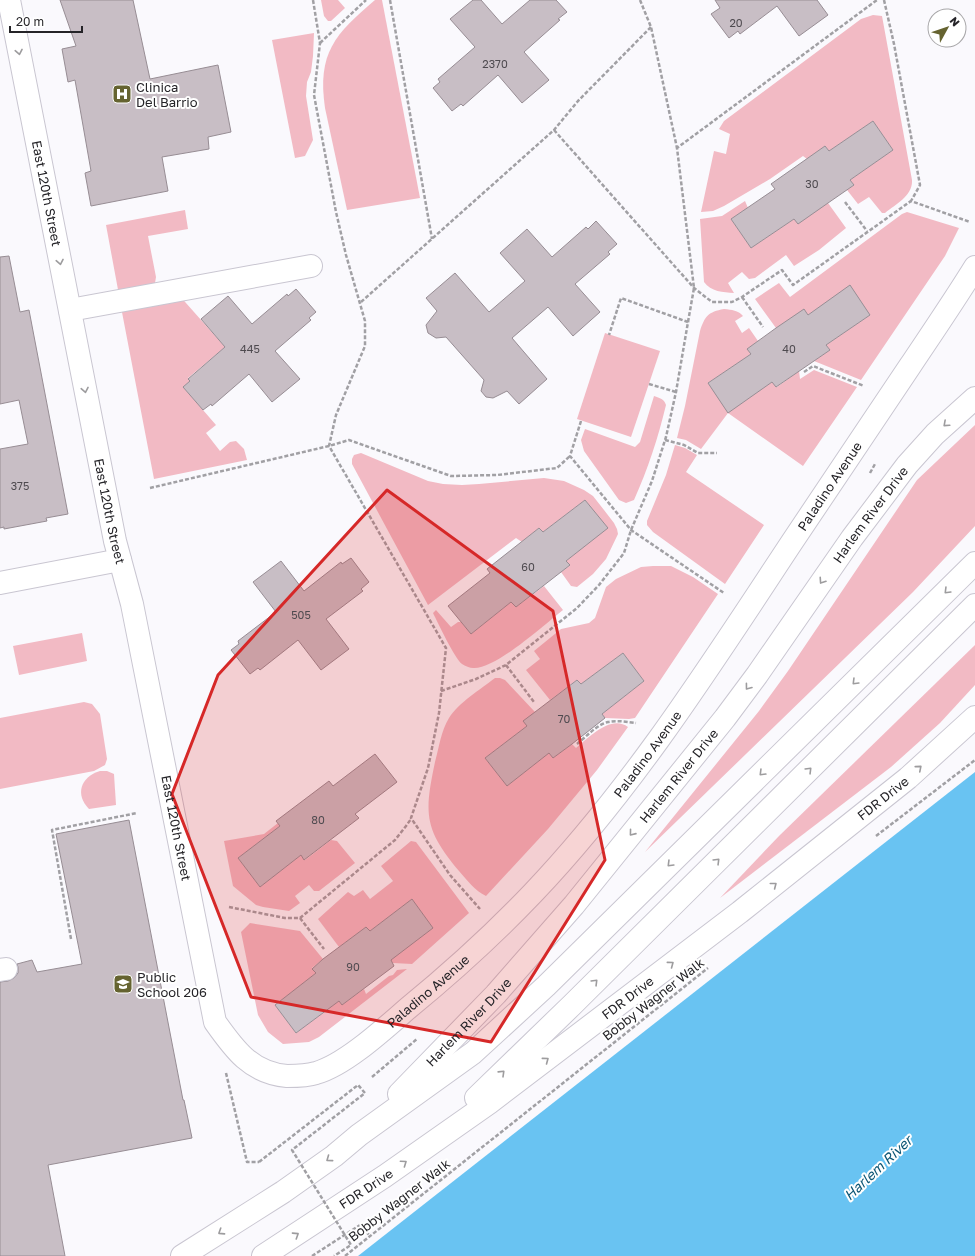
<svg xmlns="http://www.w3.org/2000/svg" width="975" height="1256" font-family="'Golos Text',sans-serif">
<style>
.green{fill:#f2bac4}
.water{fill:#69c3f2}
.building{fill:#c8bec5;stroke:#978d94}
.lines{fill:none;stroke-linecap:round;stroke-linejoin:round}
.minor-casing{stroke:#c9c6d1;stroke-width:24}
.highway-casing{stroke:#c9c6d1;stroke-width:24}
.path{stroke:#a1a0a4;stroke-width:2.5;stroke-dasharray:4 2;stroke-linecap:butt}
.minor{stroke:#fff;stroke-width:22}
.highway{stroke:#fff;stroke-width:22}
.path-bridge{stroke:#a1a0a4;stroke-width:2.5;stroke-dasharray:4 2;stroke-linecap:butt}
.oneway{stroke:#9d9c9e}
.marked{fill:#d62828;fill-opacity:0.2;stroke:#d62828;stroke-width:3;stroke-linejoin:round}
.labels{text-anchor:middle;stroke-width:4;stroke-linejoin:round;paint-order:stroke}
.number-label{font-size:11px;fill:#4e4a4f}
.poi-label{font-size:13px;fill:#252428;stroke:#fff;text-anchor:start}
.street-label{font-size:13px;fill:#252428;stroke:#fff}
.water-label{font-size:14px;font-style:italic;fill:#0c5675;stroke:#fff}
</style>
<rect width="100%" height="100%" fill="#faf9fd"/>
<g class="green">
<path d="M321,0H338L345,8L331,21H328L324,16Z"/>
<path d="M375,0H382L420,198L347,210L325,108C317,53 335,34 375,0Z"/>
<path d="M873,15L882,16L912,180C913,196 896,204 885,213H882L869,197L858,204L847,190L854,185L850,180L893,150L873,121L829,151L825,146L807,159L803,156L770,179L724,206L713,211L701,212L714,151L726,154L730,134L719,129L724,121L861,19Z"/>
<path d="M314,33L313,56L311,72L307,82L306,96L313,140L305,156L295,158L272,40Z"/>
<path d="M745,201L748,208L731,219L751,248L794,219L828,203L846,228L819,250L794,266L786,255L755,278L749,279L742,272L728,283L734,293C723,292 711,292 704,282L700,219L722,216Z"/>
<path d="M185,210L188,229L148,236L156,277L155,283L152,286L119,295L106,225Z"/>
<path d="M907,212L959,228L945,256L861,380L814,361L830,350L826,345L870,315L850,286L808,315L804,310L776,328L755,299L779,283L790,297L902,214Z"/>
<path d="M178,294L225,347L188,378L190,381L183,387L216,425L206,433L220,451L230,442L236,441L244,449L247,460L154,479L121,307Z"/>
<path d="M724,309C732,310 738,310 743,316L735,321L742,333L749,328L758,341L748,349L751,354L708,383L728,412L772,382L777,387L799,371L800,379L814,370L857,387L803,466L728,413L701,449L686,440L677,438L685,406L700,331C705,316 708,312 724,309Z"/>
<path d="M605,333L660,351L631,437L577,419Z"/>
<path d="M654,396C660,398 664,399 666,405C658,438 648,469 634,500L626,503L619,500L584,451L581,440L585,429L635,447L640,442Z"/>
<path d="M975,425V526L913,592L645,852L759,711L788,671L917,480Z"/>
<path d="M675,445L685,448L697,455L686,472L764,525L725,584L653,532L647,525V521L666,475Z"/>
<path d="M361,453L428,481L443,484L462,485L479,484L544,478L564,481L584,490L593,496L604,510L614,523L617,529L618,534L606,559L593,574L577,587L571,586L561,572L569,566L566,561L607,528L585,500L543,532L539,528L522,542L516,538L428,605L352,464V459L354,455Z"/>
<path d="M653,566H671L693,577L718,594L635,718L629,719L605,718L602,714L644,681L623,653L581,684L577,680L550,700L526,670L540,659L534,651L561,629L589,623L595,618L606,587L616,579L641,567Z"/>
<path d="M544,586L563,610C545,624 495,670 473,668C470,668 465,666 462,664C455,659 438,623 433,613L436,610L451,627L458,622H461L471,634L511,602L516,607Z"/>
<path d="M82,633L87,661L19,675L13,646Z"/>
<path d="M975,645V685L940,723L891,767L720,898L779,836Z"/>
<path d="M495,678H500L505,680L535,712L524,721L527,726L485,758L507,786L549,753L553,758L572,744L576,748C588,738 611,714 628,727L597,770L548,829L486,896C475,891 467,880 459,871C424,829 424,814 435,762C439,747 441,731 449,718C458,703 481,689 495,678Z"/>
<path d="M84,702L92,704L100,714L107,759L105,765L94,771L0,789V718Z"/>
<path d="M100,771H107L114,774L116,805L89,809C75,795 80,777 100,771Z"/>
<path d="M278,823L280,826L238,858L260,887L301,855L305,860L331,840L337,841L355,863L319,891H314L309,885L295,896L300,903L289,911L263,907L256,905L233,886L224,841L264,834Z"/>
<path d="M411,841L416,842L469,913L412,964L393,963L390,960L433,928L412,899L370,931L366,927L339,947L318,919L348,892L354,896L363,890L370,899L393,881L381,866Z"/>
<path d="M250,923L300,931L323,959L312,968L316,973L275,1005L296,1033L339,1001L342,1005L364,989L366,994L389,976L393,975L397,970L407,969L319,1037L309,1042L283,1044L268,1032L258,1015L241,932Z"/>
</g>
<path class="water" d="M975,772V1256H358Z"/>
<g class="building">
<path d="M60,0H133L150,79L218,65L231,132L208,137L209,149L162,157L168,191L91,206L85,173L91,171L75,80L68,82L62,49L76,46Z"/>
<path d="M473,0H481L502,24L530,0H556L567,12L558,19L560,20L524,52L549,80L522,103L498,75L463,106L461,104L452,111L433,88L440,82L438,79L475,47L450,19Z"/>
<path d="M715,0H817L828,15L799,36L777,6L740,34L738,31L729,38L711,14L720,8Z"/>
<path d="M873,121L893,150L850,180L854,185L828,203L798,224L794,219L751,248L731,219L775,189L771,184L825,146L829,151Z"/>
<path d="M596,221L617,244L608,252L610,254L575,284L600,312L573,336L548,307L512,338L547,379L519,404L507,391L493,398L486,397L481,391L484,380L446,337L436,338L428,333L426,325L437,311L426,298L455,273L489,312L525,281L500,253L527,229L552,257L586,227L588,229Z"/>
<path d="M9,256L20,312L29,310L68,514L46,518L47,521L4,529V527L0,528V449L28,444L19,400L0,404V257Z"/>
<path d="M850,285L870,315L826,345L830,350L776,387L772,382L728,413L708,383L751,354L747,349L776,328L804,309L808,315Z"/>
<path d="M296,289L316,312L309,318L311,320L275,351L300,379L272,402L249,374L212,406L211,404L203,410L183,387L190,381L188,379L225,347L201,319L228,296L252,324L287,294L288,296Z"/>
<path d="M585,500L608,528L566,561L570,565L516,607L511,602L471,634L448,606L490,573L487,569L539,528L543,532Z"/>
<path d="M351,558L369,582L361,589L363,591L326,619L349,649L321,670L298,640L260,670L258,668L250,674L231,650L239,644L238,641L276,612L253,582L281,561L304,591L341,562L342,564Z"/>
<path d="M623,653L644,681L602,714L605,718L572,744L553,758L549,753L507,786L485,758L527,726L523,721L535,712L577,680L581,684Z"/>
<path d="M375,754L397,782L355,814L359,818L304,860L301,855L260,887L238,858L280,826L276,821L329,781L333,786Z"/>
<path d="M129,820L183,1100H184L192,1138L48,1165L65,1256H0V982L8,981L14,978L18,973V967L17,964L32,960L37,972L82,964L56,834Z"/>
<path d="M412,899L433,928L391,960L394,966L342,1005L339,1001L296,1033L275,1005L316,973L312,969L323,959L366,927L370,931Z"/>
</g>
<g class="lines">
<defs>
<g id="minor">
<path id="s1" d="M9,0L115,541L132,604L215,1022C234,1049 251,1073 287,1076C297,1076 307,1076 316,1073C345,1065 384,1029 407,1009C451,973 494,934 533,893C633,788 712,663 792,542C831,483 871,425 910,366C932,333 954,301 975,267"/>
<path d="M70,310L311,266"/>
<path d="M0,583L120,560"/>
<path d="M0,970L6,969"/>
</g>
<g id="highway">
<path id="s2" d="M399,1094L496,994L574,905L725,718L757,675L852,538L907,465L935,434L975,398"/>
<path d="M476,1098L572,1005L975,605"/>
<path d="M182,1256L283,1192L334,1156L359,1135L473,1053L546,986L975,563"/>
<path id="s3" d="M263,1256L385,1176L489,1103L740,912L908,778L975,717"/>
</g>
</defs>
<use href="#minor" class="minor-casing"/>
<use href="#highway" class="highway-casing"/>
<g class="path">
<path d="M313,0L320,43L314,95L336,212L346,255L365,321V346L336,415L329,446L446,648L439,713L428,768L411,818L450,875L480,909"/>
<path d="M390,0L432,239"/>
<path d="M640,0L651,27L677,148"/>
<path d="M884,0L894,44L920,185L911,201L970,222"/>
<path d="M320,43L366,0"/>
<path d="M554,130L694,288L712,302H732L742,297L782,270L793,285L911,201"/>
<path d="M845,202L867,231"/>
<path d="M742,297L763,327"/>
<path d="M361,302L554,130L578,101L651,27"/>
<path d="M688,322L694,288L677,148L877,0"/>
<path d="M804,372L813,366L864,386"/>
<path d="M649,384L676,392"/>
<path d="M581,421L570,456L631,530L724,593"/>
<path d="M665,440L684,445L698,453H717"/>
<path d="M870,473L875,464"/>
<path d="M150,488L329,446L349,440L451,476L497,475L557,468L570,456"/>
<path d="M506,665L534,702"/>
<path d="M441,691L476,679L506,665L577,608L599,585L624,553L631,530L652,481L666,437L676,392L688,322L621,298L609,335"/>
<path d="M577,744C586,737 596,725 608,722C617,720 628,722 636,723"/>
<path d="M876,836L975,760"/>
<path d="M229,907L285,918H300L395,840L406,826L411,819"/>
<path d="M300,918L324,949"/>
<path d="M71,939L52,830L137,813"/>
<path d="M226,1073L247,1162H259"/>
<path d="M372,1077L417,1039"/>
<path d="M312,1256L360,1225L370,1236"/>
<path d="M345,1256L708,968"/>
</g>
<use href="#minor" class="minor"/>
<use href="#highway" class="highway"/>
<path class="path-bridge" d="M259,1162L358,1085L365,1093L292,1150L351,1245L334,1256"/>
</g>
<defs><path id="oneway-chevron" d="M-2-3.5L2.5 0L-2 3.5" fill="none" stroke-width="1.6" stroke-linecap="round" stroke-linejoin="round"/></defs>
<g class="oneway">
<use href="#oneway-chevron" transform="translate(19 52) rotate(79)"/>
<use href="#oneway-chevron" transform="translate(60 262) rotate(79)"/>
<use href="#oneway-chevron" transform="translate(85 390) rotate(79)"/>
<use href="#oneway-chevron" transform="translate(946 424) rotate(138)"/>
<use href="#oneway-chevron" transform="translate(822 581) rotate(124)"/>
<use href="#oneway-chevron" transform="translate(947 591) rotate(135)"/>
<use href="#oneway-chevron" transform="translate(855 682) rotate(135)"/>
<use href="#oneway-chevron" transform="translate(748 687) rotate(127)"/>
<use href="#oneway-chevron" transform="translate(919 768) rotate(-41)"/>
<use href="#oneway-chevron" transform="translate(809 770) rotate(-45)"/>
<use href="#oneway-chevron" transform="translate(762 773) rotate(135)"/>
<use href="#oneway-chevron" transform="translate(632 833) rotate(129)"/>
<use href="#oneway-chevron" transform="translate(717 861) rotate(-45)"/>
<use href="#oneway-chevron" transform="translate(670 864) rotate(135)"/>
<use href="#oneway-chevron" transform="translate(774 885) rotate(-38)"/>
<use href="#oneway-chevron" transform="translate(671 964) rotate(-37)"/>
<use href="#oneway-chevron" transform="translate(595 982) rotate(-45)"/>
<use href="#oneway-chevron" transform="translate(546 1060) rotate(-37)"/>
<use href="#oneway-chevron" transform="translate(502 1073) rotate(-44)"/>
<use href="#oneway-chevron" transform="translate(329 1159) rotate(144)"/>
<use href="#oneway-chevron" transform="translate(404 1163) rotate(-35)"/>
<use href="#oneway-chevron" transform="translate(221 1232) rotate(147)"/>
<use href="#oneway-chevron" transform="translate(296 1235) rotate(-33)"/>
</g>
<path class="marked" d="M387,490L553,611L605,860L491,1042L251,997L172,794L218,675Z"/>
<defs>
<symbol id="hospital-square" viewBox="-11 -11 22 22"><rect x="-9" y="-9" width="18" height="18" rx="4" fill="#656330" stroke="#fff"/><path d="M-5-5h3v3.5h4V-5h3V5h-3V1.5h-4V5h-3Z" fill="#fff"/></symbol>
<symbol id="school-square" viewBox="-11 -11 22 22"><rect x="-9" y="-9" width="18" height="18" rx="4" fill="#656330" stroke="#fff"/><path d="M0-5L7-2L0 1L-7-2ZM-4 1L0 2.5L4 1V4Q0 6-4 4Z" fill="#fff"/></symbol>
</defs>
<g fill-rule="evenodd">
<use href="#hospital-square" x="111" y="83" width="22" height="22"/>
<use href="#school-square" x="112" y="973" width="22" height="22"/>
</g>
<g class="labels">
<g class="number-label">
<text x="736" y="27">20</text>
<text x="495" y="68">2370</text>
<text x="812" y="188">30</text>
<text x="250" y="353">445</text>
<text x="789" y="353">40</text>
<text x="20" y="490">375</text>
<text x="528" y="571">60</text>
<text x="301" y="619">505</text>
<text x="564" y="723">70</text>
<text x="318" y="824">80</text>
<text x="353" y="971">90</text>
</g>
<g class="poi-label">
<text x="136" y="92">Clinica<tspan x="136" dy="15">Del Barrio</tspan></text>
<text x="137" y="982">Public<tspan x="137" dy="15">School 206</tspan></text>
</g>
<g class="street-label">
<text dy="5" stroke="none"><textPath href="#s1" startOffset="197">East 120th Street</textPath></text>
<text dy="5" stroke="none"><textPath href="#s1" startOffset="1953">Paladino Avenue</textPath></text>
<text dy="5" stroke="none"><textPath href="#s1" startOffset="521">East 120th Street</textPath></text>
<text dy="5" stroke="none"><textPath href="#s2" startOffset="748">Harlem River Drive</textPath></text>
<text dy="5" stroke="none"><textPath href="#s1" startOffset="1629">Paladino Avenue</textPath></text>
<text dy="5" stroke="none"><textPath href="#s2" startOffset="424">Harlem River Drive</textPath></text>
<text dy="5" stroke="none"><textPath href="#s3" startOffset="771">FDR Drive</textPath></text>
<text dy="5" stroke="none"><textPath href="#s1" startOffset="845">East 120th Street</textPath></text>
<text dy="5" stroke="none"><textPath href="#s1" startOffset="1305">Paladino Avenue</textPath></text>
<text dy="5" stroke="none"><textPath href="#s3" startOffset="447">FDR Drive</textPath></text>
<text transform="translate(653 999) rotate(-38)" y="5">Bobby Wagner Walk</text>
<text dy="5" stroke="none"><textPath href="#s2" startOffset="100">Harlem River Drive</textPath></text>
<text dy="5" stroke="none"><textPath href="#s3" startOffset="123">FDR Drive</textPath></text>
<text transform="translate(399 1200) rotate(-38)" y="5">Bobby Wagner Walk</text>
</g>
<g class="water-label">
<text transform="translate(878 1168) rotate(-43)" y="5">Harlem River</text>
</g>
</g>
<g transform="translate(947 28) rotate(50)"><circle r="19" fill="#ffffff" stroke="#a8a7a9"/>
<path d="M0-3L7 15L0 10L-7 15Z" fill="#656330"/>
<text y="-6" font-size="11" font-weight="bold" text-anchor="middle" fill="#252428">N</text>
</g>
<path d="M10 26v6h72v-6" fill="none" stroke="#252428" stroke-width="2"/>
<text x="16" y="26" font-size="12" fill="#252428" stroke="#ffffff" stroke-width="3" paint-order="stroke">20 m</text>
</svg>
